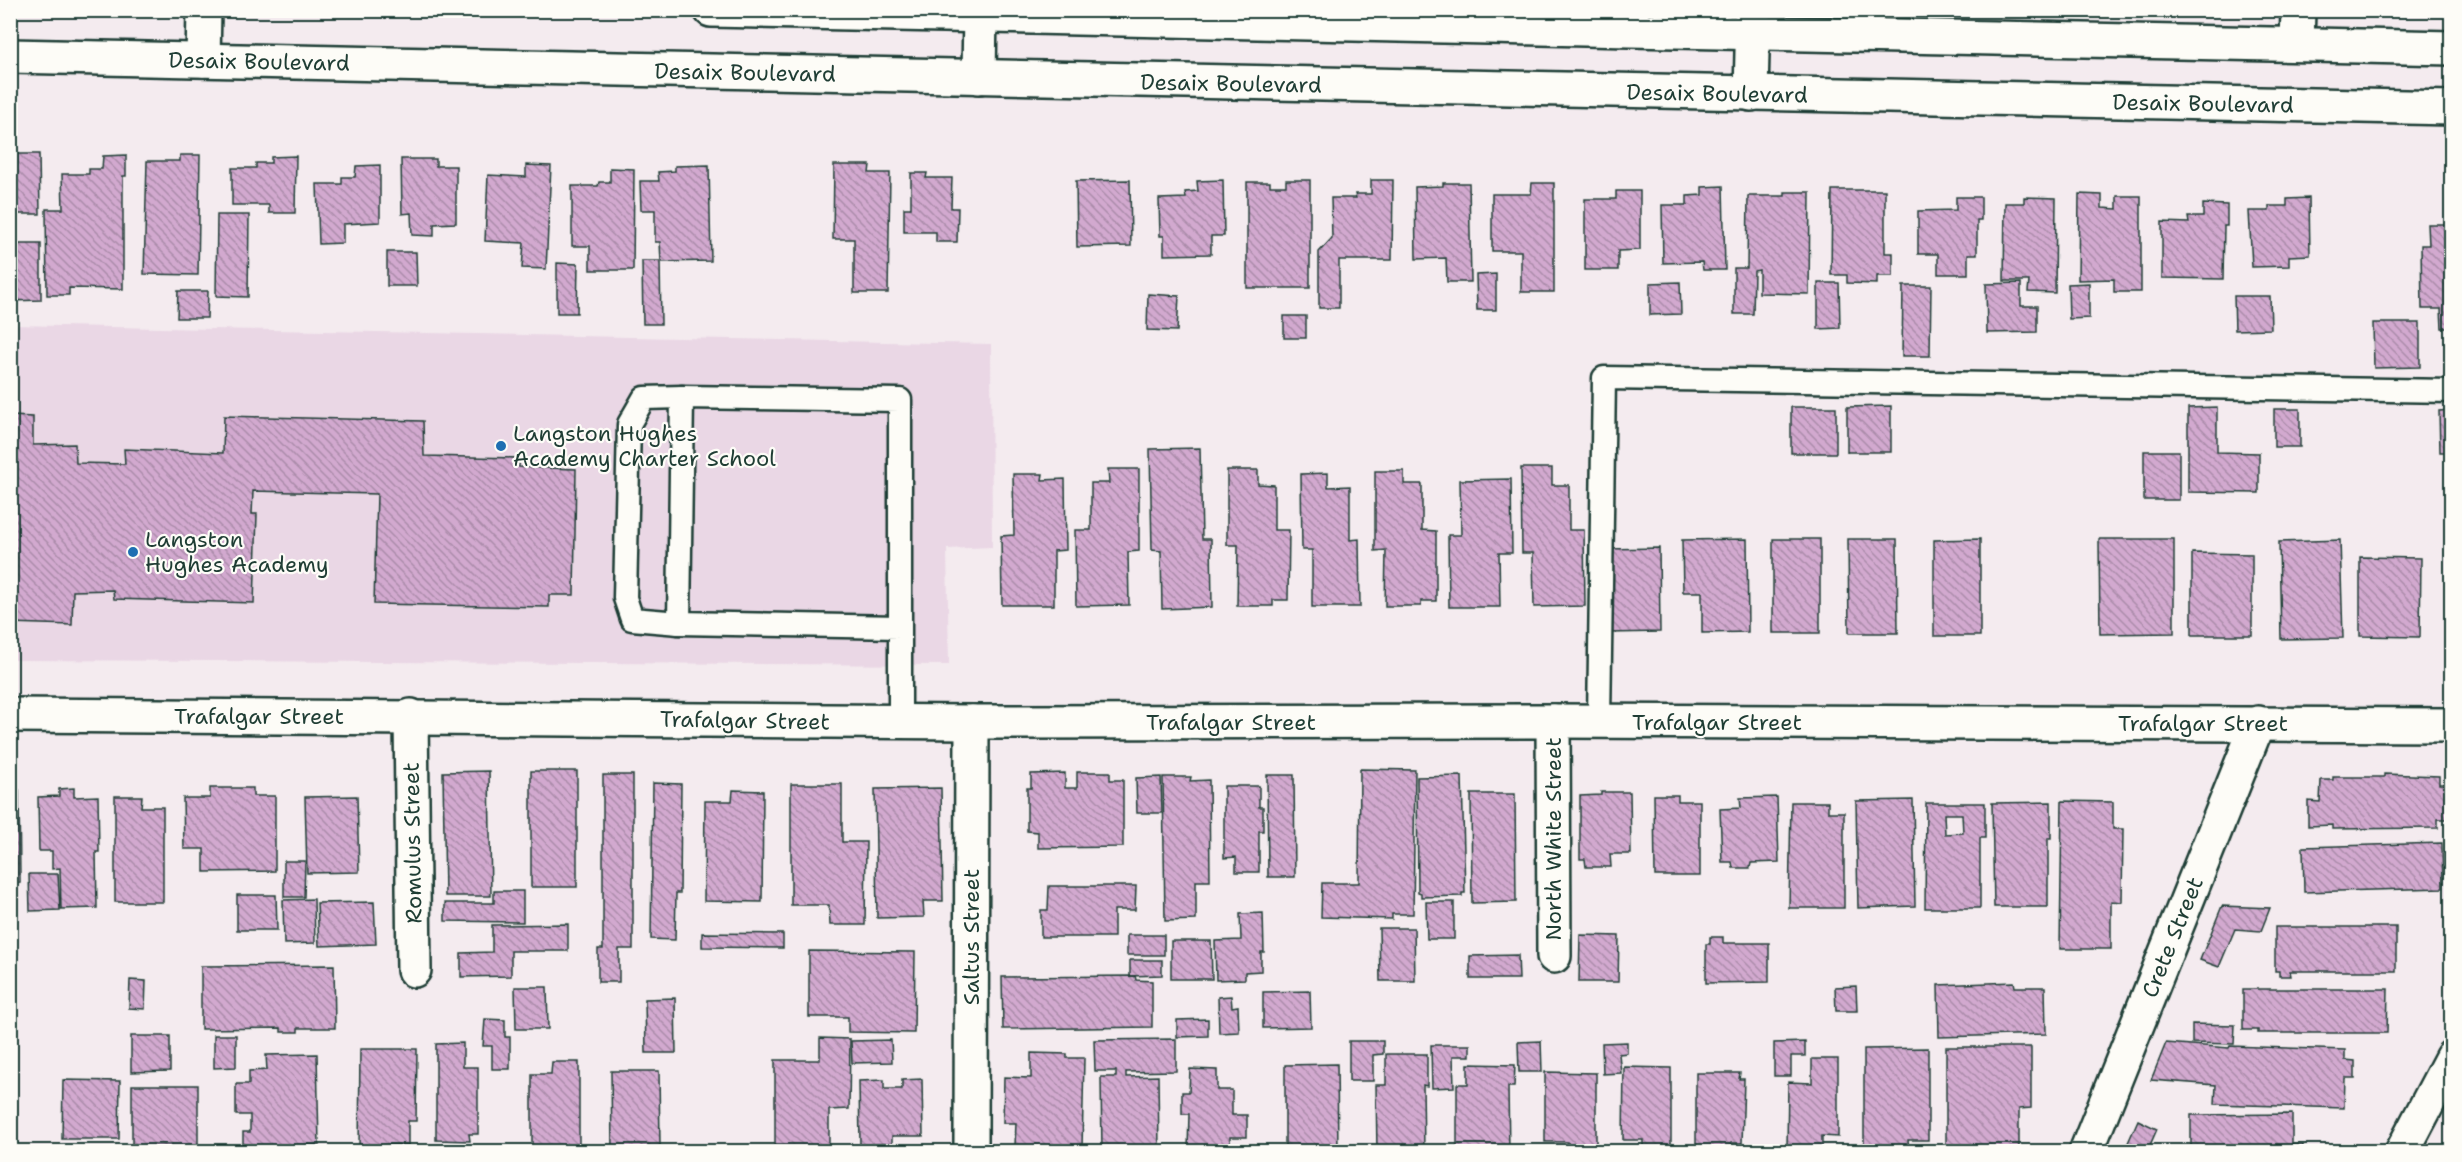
<svg xmlns="http://www.w3.org/2000/svg" width="2462" height="1162" font-family="'Shantell Sans',sans-serif">
<style>
.built{fill:#ead7e5}
.building{fill:url(#building-back-hatch);stroke:#1f3d34;stroke-width:1.5;fill-rule:evenodd}
.lines{fill:none;stroke-linecap:round;stroke-linejoin:round}
.service-casing{stroke:#1f3d34;stroke-width:27}
.minor-casing{stroke:#1f3d34;stroke-width:38}
.tertiary-casing{stroke:#1f3d34;stroke-width:38}
.secondary-casing{stroke:#1f3d34;stroke-width:38}
.service{stroke:#fdfcf7;stroke-width:22}
.minor{stroke:#fdfcf7;stroke-width:33}
.tertiary{stroke:#fdfcf7;stroke-width:33}
.secondary{stroke:#fdfcf7;stroke-width:33}
.poi-dot{fill:#1f6fb2;stroke:#fdfcf7;stroke-width:2}
.labels{text-anchor:middle;stroke-width:4.5;stroke-linejoin:round;paint-order:stroke}
.street-label{font-size:22px;fill:#1f3d34;stroke:#fdfcf7}
.poi-label{font-size:22px;fill:#1f3d34;stroke:#fdfcf7;text-anchor:start}
</style>
<defs>
<pattern id="building-back-hatch" width="6" height="6" patternUnits="userSpaceOnUse" patternTransform="scale(1.5)"><rect width="6" height="6" fill="#d2a9cf"/><path d="M-1 5l2 2M0 0l6 6M5-1l2 2" fill="none" stroke="#aa8ba9"/></pattern>
</defs>
<rect width="100%" height="100%" fill="#f4ebef"/>
<filter id="ink" filterUnits="userSpaceOnUse"><feTurbulence type="fractalNoise" baseFrequency=".0167" numOctaves="2"/><feDisplacementMap in="SourceGraphic" scale="12" xChannelSelector="R" yChannelSelector="G"/><feConvolveMatrix kernelMatrix="1 2 1 2 8 2 1 2 1" color-interpolation-filters="sRGB"/></filter>
<g filter="url(#ink)">
<path class="built" d="M11,325L991,344L992,547L947,549L949,665L11,660Z"/>
<g class="building">
<path d="M17,154H39L40,214H15V206H10V166L17,165Z"/>
<path d="M126,155V176H123V289L69,288V295H47L46,209H63L62,174H89V169H102L103,156Z"/>
<path d="M180,155H200L198,275L144,274L147,161H180Z"/>
<path d="M296,156L295,213H269V205H232V168H256V163H271V157Z"/>
<path d="M401,159H436V166H456V223L434,224V236L412,235L411,213L402,214Z"/>
<path d="M380,165V222L343,224V243L319,244L317,184H342V177H355L356,166Z"/>
<path d="M526,165L551,166L546,269L522,268L524,243L485,241L488,175L526,177Z"/>
<path d="M709,165L711,261L661,262L660,242H655V210H641L640,181H659L658,172L675,171V166Z"/>
<path d="M834,165H870L869,173H890L888,293H854V239H833Z"/>
<path d="M610,168L634,169L633,270H590V246H572V186H598L599,182H610Z"/>
<path d="M911,173H927L926,178H952L951,208H958L957,242H936V232H904V208H911Z"/>
<path d="M1130,180L1131,246L1077,247L1076,181Z"/>
<path d="M1223,180L1224,236H1211V254L1164,255V236H1160L1159,199L1186,198L1185,192L1198,191L1197,181Z"/>
<path d="M1286,180H1310V288H1247V182H1270V186H1286Z"/>
<path d="M1371,180H1393L1392,260H1339V308H1319V252L1332,238L1331,198H1356L1355,194H1371Z"/>
<path d="M1443,183H1469L1471,282H1447L1446,258L1416,259L1415,187L1443,186Z"/>
<path d="M1532,183H1554V292H1521V251H1492V194H1531Z"/>
<path d="M1723,186L1725,270H1703L1702,262L1663,263L1662,205H1687V196L1702,195V187Z"/>
<path d="M1832,190H1885V253H1893V276H1877V284L1847,283V275H1831Z"/>
<path d="M1616,191H1640V250L1618,251V270H1585V199H1616Z"/>
<path d="M1785,192H1810L1809,294L1759,293V270L1754,271L1753,314H1734V268H1747L1748,196H1785Z"/>
<path d="M2079,194L2102,195V208L2117,209V196H2141V292H2114V279L2078,280Z"/>
<path d="M1956,197H1981V220H1977V254H1968V274H1938V254H1918V211L1956,210Z"/>
<path d="M2024,197L2056,198L2055,293L2028,292L2029,281H2004L2005,203H2024Z"/>
<path d="M2309,198L2310,255L2289,256V266L2252,267L2249,211H2269V206H2287V199Z"/>
<path d="M2203,204L2227,205V226H2224L2223,279L2162,278V222L2189,223L2188,217H2203Z"/>
<path d="M2447,212H2452V328H2442L2441,309H2422L2421,245H2429L2428,224H2447Z"/>
<path d="M217,215H249L248,297L216,296Z"/>
<path d="M10,244H41V300L10,301Z"/>
<path d="M387,252H416L417,286H387Z"/>
<path d="M642,261H660L661,324H643Z"/>
<path d="M557,263L578,264L577,313H557Z"/>
<path d="M1496,274V310H1477L1476,275Z"/>
<path d="M1680,282L1681,314L1650,315V283Z"/>
<path d="M1818,283H1839L1840,328L1818,329Z"/>
<path d="M2021,283V306H2037V332L1987,333L1986,284Z"/>
<path d="M2089,283V318L2069,319L2068,284Z"/>
<path d="M1903,286H1931L1930,356H1902Z"/>
<path d="M178,291H208L207,318H177Z"/>
<path d="M1148,294L1179,296L1177,331L1147,330Z"/>
<path d="M2234,296H2270L2271,329L2235,330Z"/>
<rect x="1284" y="316" width="22" height="22"/>
<path d="M2373,323H2420V367L2374,368Z"/>
<path d="M1891,406V452H1847V407Z"/>
<rect x="1791" y="407" width="45" height="46"/>
<path d="M2217,407V452L2259,453V493L2188,492V408Z"/>
<rect x="2274" y="409" width="26" height="38"/>
<path d="M2452,410V452H2440L2439,411Z"/>
<path d="M10,416L33,417V445L75,444L76,463L125,464L124,449L223,453L224,416L423,421L424,456L519,458V467L576,469L574,595H549V607L374,604L377,494L253,491L252,514H257L254,603L114,599L113,590L73,591L72,625L10,623Z"/>
<path d="M1200,448L1202,539H1211L1212,607L1162,609L1161,551L1152,550L1150,449Z"/>
<rect x="2144" y="451" width="35" height="49"/>
<path d="M1521,468H1552V485H1569V530H1584L1585,606L1534,607L1533,553H1522Z"/>
<path d="M1108,469H1139V551L1128,552L1129,605L1076,606L1075,530H1091V483H1109Z"/>
<path d="M1227,470H1258V484L1274,485V530H1289L1288,600H1273V606H1237L1238,545H1227Z"/>
<path d="M1375,471H1404V484H1422V530L1436,531V601H1421V606H1385L1386,550L1375,551Z"/>
<path d="M1328,473V487L1350,486V540L1359,539L1360,607H1312V550H1302L1301,474Z"/>
<path d="M1013,474H1043L1042,480L1065,479L1066,550L1054,551V605H1002L1001,536L1014,535Z"/>
<path d="M1511,479L1512,553H1499L1500,607H1449L1448,535H1461L1460,480Z"/>
<path d="M1747,539L1748,632L1702,633V592H1683L1682,540Z"/>
<rect x="1773" y="539" width="47" height="94"/>
<path d="M1848,539H1897L1898,633H1849Z"/>
<path d="M1980,539V636H1934V540Z"/>
<path d="M2099,539H2174V633L2100,634Z"/>
<path d="M2340,540L2343,638L2281,639L2279,542Z"/>
<path d="M1659,548L1660,632L1608,633L1607,549Z"/>
<path d="M2192,553L2252,554V635H2192Z"/>
<path d="M2360,557L2421,558L2420,637L2360,636Z"/>
<path d="M1360,769L1415,770L1413,914H1392V919L1321,917L1322,883H1359Z"/>
<path d="M489,771L491,896H445L443,772Z"/>
<rect x="531" y="771" width="46" height="116"/>
<path d="M1077,772H1110V780H1123V847L1038,848V832L1027,831V788H1031V774L1065,773V788H1077Z"/>
<path d="M2384,774L2439,776V784H2452V819H2438V828L2332,829V825L2308,826V801L2320,802L2321,780H2333V777H2384Z"/>
<path d="M603,775H633V949H619V982H598V949H603Z"/>
<path d="M1267,775H1294L1295,877H1268Z"/>
<path d="M1462,776L1465,893H1462V896L1421,897V893L1418,892L1417,777Z"/>
<path d="M1161,777L1162,813H1137L1136,778Z"/>
<path d="M1163,777H1191L1190,781L1209,780L1210,881H1196V920L1165,921Z"/>
<path d="M653,783L681,784L680,893H676L675,940L651,939Z"/>
<path d="M791,784H842V842H866L865,925H830L829,905H791Z"/>
<path d="M1224,786H1259V807H1263V831H1259V872H1236V857L1224,858Z"/>
<path d="M74,788V797L98,796L99,852H96L97,908L61,909L60,868L52,869V851H39L38,797L59,796V789Z"/>
<path d="M210,788H253V796H275V871L204,872V849H184L183,798H210Z"/>
<path d="M941,788L943,901H923L924,917L877,918L875,789Z"/>
<path d="M10,790H19L20,883H10Z"/>
<path d="M733,790L763,791L762,902L704,901L705,801H732Z"/>
<path d="M1601,792H1630L1631,854H1610L1611,867H1586L1585,859H1580V796L1601,795Z"/>
<path d="M1471,794H1515L1516,902L1472,903Z"/>
<path d="M1654,795H1678V801H1700V876H1655Z"/>
<path d="M115,796H142L141,807H163V902H115Z"/>
<path d="M357,796L359,872L307,873L305,797Z"/>
<path d="M1777,797L1779,862L1751,863L1750,868H1733L1732,862H1722L1720,809L1741,808L1740,798Z"/>
<path d="M1913,800L1915,906L1858,908L1856,801Z"/>
<path d="M2062,801L2113,802V829H2123L2122,902L2111,901V949H2060Z"/>
<path d="M1791,802H1828V812H1844V908H1789Z"/>
<path d="M2051,802V838H2048V907H1994L1992,803Z"/>
<path d="M1926,803H1985V838H1980V908H1925ZM1944,814H1962L1963,833L1945,834Z"/>
<path d="M2442,843L2443,888L2304,892L2303,847Z"/>
<path d="M284,861H305L304,897H284Z"/>
<path d="M29,874H58L60,910L30,911Z"/>
<path d="M1049,886H1136L1135,910H1114V937H1041V910H1048Z"/>
<path d="M494,891H523V922L445,921V903H494Z"/>
<path d="M237,895H276L277,930H237Z"/>
<path d="M314,899L315,943L284,944L283,900Z"/>
<path d="M374,902L376,944L319,946L317,903Z"/>
<path d="M1426,902H1454V939H1427Z"/>
<path d="M2222,906L2270,908L2261,931L2235,929L2219,967L2200,960Z"/>
<path d="M1263,913L1264,952H1261V971L1245,972V979L1216,980L1215,941L1241,940L1240,914Z"/>
<path d="M568,924V951H511V976L461,977V953L492,952V925Z"/>
<path d="M2275,927H2396V971H2290L2291,976H2279V971H2275Z"/>
<path d="M1379,928H1414L1415,981H1380Z"/>
<path d="M702,933L783,934V948L702,947Z"/>
<rect x="1127" y="935" width="37" height="20"/>
<path d="M1580,935L1619,936L1618,982H1579Z"/>
<path d="M1710,937H1723V943H1769V982L1706,983V944H1710Z"/>
<path d="M1171,941H1211L1212,979H1171Z"/>
<path d="M809,951L915,952L914,1033L848,1032V1017H809Z"/>
<path d="M1518,955L1519,979H1470V956Z"/>
<path d="M1130,960H1162V975L1130,976Z"/>
<path d="M334,965L335,1028H298V1032H281V1028L201,1029V966Z"/>
<path d="M1135,976L1136,980L1152,981V1027L1003,1029L1002,977Z"/>
<path d="M130,980L146,981L145,1009L129,1008Z"/>
<path d="M2014,982L2015,987H2045L2046,1034L1939,1037L1938,985Z"/>
<path d="M1856,986L1857,1011H1836L1835,987Z"/>
<path d="M515,987H547L548,1029H516Z"/>
<path d="M2243,989H2388L2387,1033H2258V1030H2243Z"/>
<path d="M1310,991L1311,1027L1263,1028V992Z"/>
<path d="M1231,996L1232,1007L1238,1006L1239,1032L1219,1033L1218,997Z"/>
<path d="M675,998L676,1053H646L645,999Z"/>
<path d="M485,1019L505,1020V1037H510V1069H492V1046H483Z"/>
<path d="M1208,1019V1036L1177,1037V1020Z"/>
<path d="M2192,1024L2235,1025L2234,1044L2192,1043Z"/>
<path d="M214,1035H236V1067L214,1068Z"/>
<path d="M131,1036H170V1071L131,1072Z"/>
<path d="M820,1038L850,1039L849,1109L829,1110V1148H816V1152H775V1060H820Z"/>
<path d="M1176,1039V1071L1126,1072V1077L1158,1076L1159,1152H1102L1101,1077H1116V1071H1095L1094,1040Z"/>
<path d="M891,1040L892,1062L852,1063L851,1041Z"/>
<path d="M1349,1041H1383V1054L1373,1055V1081H1349Z"/>
<path d="M1541,1041L1542,1072H1519L1518,1042Z"/>
<path d="M1627,1042V1053L1619,1054L1621,1073L1603,1074L1602,1043Z"/>
<path d="M1805,1042V1056H1791V1076H1774V1043Z"/>
<path d="M463,1043V1067H478V1134H469L470,1141L436,1140V1044Z"/>
<path d="M2166,1043L2229,1048L2230,1046L2345,1050V1060L2355,1061V1078H2345L2344,1108L2215,1104L2216,1085L2151,1080Z"/>
<path d="M1431,1045H1470V1056H1453L1454,1087L1432,1088Z"/>
<path d="M1946,1047H2031V1108L2019,1109V1151L1946,1152Z"/>
<path d="M1928,1048V1140H1908L1909,1151L1864,1152V1049Z"/>
<path d="M360,1049H417L416,1121H408V1145H385V1152H359Z"/>
<path d="M1031,1053L1067,1054V1058H1084L1082,1149L1015,1146L1016,1123H1003L1004,1077L1031,1078Z"/>
<path d="M317,1054L319,1145L270,1146V1149L243,1150V1132H250V1115H236V1084H249V1071L267,1070L266,1055Z"/>
<path d="M1386,1054H1427V1086L1423,1085L1424,1152H1377L1376,1085H1386Z"/>
<path d="M1812,1059H1838V1137L1822,1136V1152H1811L1810,1149H1787L1788,1082L1812,1083Z"/>
<path d="M552,1062H579V1148L558,1147V1152H532V1074H551Z"/>
<path d="M1337,1064L1338,1152H1285V1065Z"/>
<path d="M1468,1064L1515,1065L1514,1087H1508L1509,1152H1457V1084H1468Z"/>
<path d="M1624,1067L1671,1068V1150L1643,1149V1140H1623Z"/>
<path d="M1190,1069L1217,1070V1090H1232V1115H1247V1137H1230V1149H1188L1189,1114H1182V1092H1189Z"/>
<path d="M611,1071H659L660,1147H641V1152H612Z"/>
<path d="M1545,1072L1596,1073V1152H1568V1142H1545Z"/>
<path d="M1696,1073H1740L1739,1079H1744L1742,1143H1731V1152H1696Z"/>
<path d="M922,1079L923,1136H892V1144L860,1145L859,1081L884,1080V1089H902V1080Z"/>
<path d="M63,1080L120,1081L119,1139H62Z"/>
<path d="M132,1085H198V1146L132,1147Z"/>
<path d="M2292,1114V1145H2303V1152H2191V1115Z"/>
<path d="M2138,1120L2157,1129L2147,1152L2127,1145Z"/>
</g>
<g class="lines">
<defs>
<g id="service">
<path d="M679,623L632,619L625,598L629,424L644,398L682,397"/>
<path d="M900,627L679,623L682,397L900,400V721"/>
<path d="M1599,721L1604,378L2452,391"/>
</g>
<g id="minor">
<path d="M2297,44L2298,10"/>
<path d="M203,60L204,10"/>
<path d="M979,77L980,10"/>
<path d="M1751,94L1753,10"/>
<path d="M10,715L972,722L1553,721L2452,725"/>
<path d="M411,716L414,970"/>
<path d="M1553,721L1554,956"/>
<path d="M971,1152L972,722"/>
<path d="M2086,1152L2258,723"/>
</g>
<g id="tertiary">
<path d="M711,10L2452,48"/>
<path d="M10,56L2452,108"/>
</g>
<path id="secondary" d="M2402,1152L2452,1057"/>
</defs>
<use href="#service" class="service-casing"/>
<use href="#minor" class="minor-casing"/>
<use href="#tertiary" class="tertiary-casing"/>
<use href="#secondary" class="secondary-casing"/>
<use href="#service" class="service"/>
<use href="#minor" class="minor"/>
<use href="#tertiary" class="tertiary"/>
<use href="#secondary" class="secondary"/>
</g>
</g>
<g class="poi-dot">
<circle cx="501" cy="446" r="6"/>
<circle cx="133" cy="552" r="6"/>
</g>
<g class="labels">
<g class="street-label">
<text transform="translate(259 61) rotate(1)" y="8">Desaix Boulevard</text>
<text transform="translate(745 72) rotate(1)" y="8">Desaix Boulevard</text>
<text transform="translate(1231 83) rotate(1)" y="8">Desaix Boulevard</text>
<text transform="translate(1717 93) rotate(1)" y="8">Desaix Boulevard</text>
<text transform="translate(2203 103) rotate(1)" y="8">Desaix Boulevard</text>
<text x="259" y="724">Trafalgar Street</text>
<text transform="translate(745 720) rotate(1)" y="8">Trafalgar Street</text>
<text x="1231" y="730">Trafalgar Street</text>
<text x="1717" y="730">Trafalgar Street</text>
<text x="2203" y="731">Trafalgar Street</text>
<text transform="translate(1553 839) rotate(-90)" y="8">North White Street</text>
<text transform="translate(412 843) rotate(-91)" y="8">Romulus Street</text>
<text transform="translate(971 937) rotate(-90)" y="8">Saltus Street</text>
<text transform="translate(2172 937) rotate(-68)" y="8">Crete Street</text>
</g>
<g class="poi-label">
<text x="513" y="441">Langston Hughes<tspan x="513" dy="25">Academy Charter School</tspan></text>
<text x="145" y="547">Langston<tspan x="145" dy="25">Hughes Academy</tspan></text>
</g>
</g>
<rect width="2462" height="1162" fill="none" stroke="#fdfcf7" stroke-width="36"/>
<rect x="18" y="18" width="2426" height="1126" fill="none" stroke="#1f3d34" stroke-width="2" filter="url(#ink)"/>
</svg>
